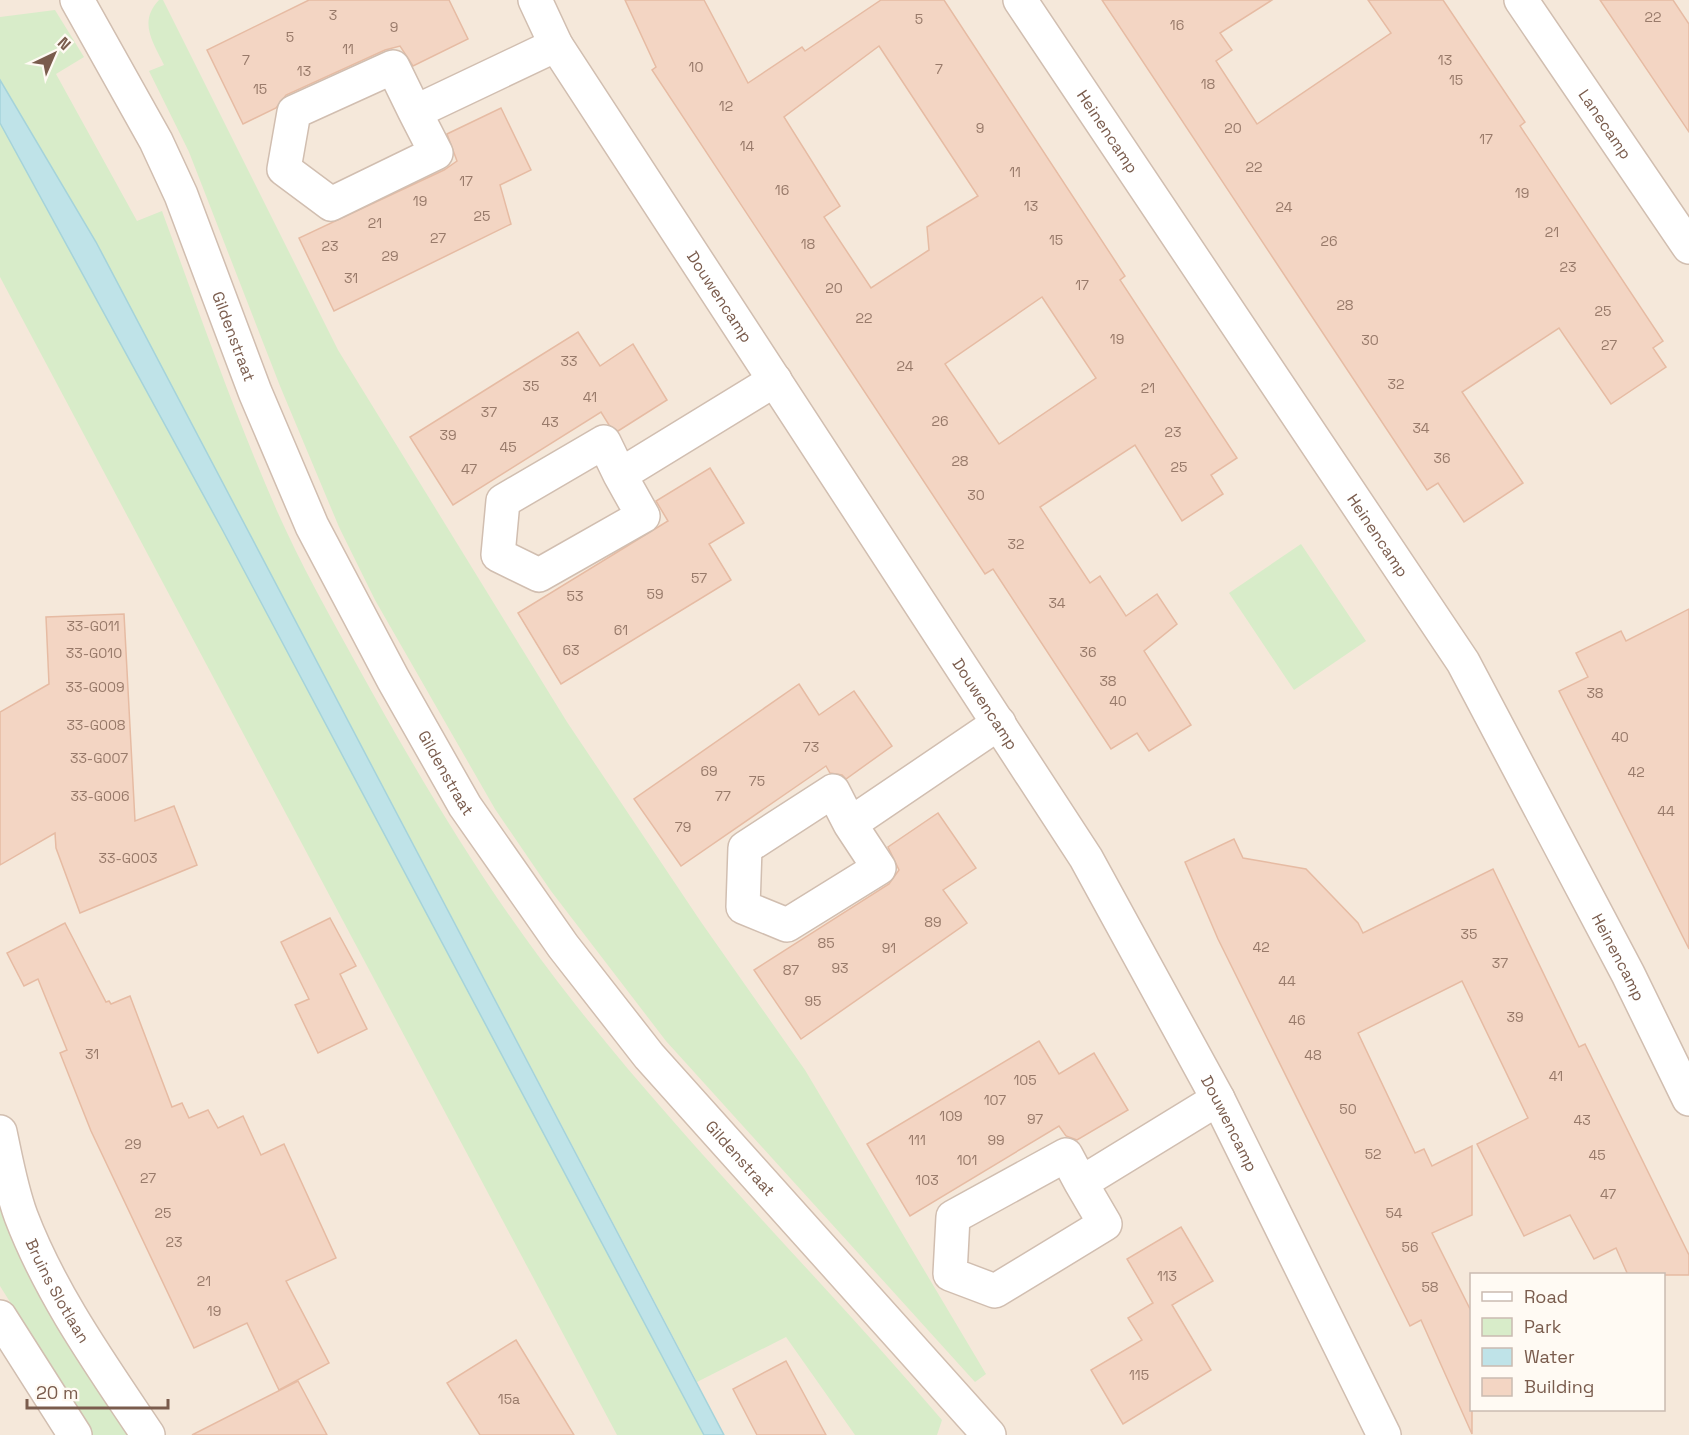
<svg xmlns="http://www.w3.org/2000/svg" width="1689" height="1435" font-family="'Space Grotesk',sans-serif">
<style>
.residential{fill:#f5e8da;fill-rule:evenodd}
.green{fill:#d8ecc9}
.water{fill:#bfe3e8;stroke:#a5d3da;stroke-width:1.5}
.building{fill:#f3d5c3;stroke:#e6bba3;stroke-width:1.5;fill-rule:evenodd}
.lines{fill:none;stroke-linecap:round;stroke-linejoin:round}
.minor-casing{stroke:#d1beb0;stroke-width:36}
.minor{stroke:#fff;stroke-width:33}
.labels{text-anchor:middle;stroke-width:6;stroke-linejoin:round;paint-order:stroke}
.number-label{font-size:14px;fill:#987a6a}
.street-label{font-size:16px;fill:#7a5c4d;stroke:#fffaf3}
</style>
<rect width="100%" height="100%" fill="#fdf6ec"/>
<path class="residential" d="M0,0H1689V1435H0ZM1472,1274H1664V1410H1472Z"/>
<g class="green">
<path d="M159,0H163L338,350L567,722L701,922L805,1070L986,1374L975,1382L666,1041L551,891L495,809L375,600L339,527L280,386L189,152L149,71L164,65C153,42 138,22 159,0Z"/>
<path d="M55,10L84,57L56,74L137,221L162,211C199,312 234,413 277,511C301,565 330,616 358,667C422,783 492,900 575,1004C690,1150 822,1279 942,1420L937,1435H855L786,1337L697,1382L96,242L0,80V17Z"/>
<path d="M0,123L223,531L704,1435H617L0,277Z"/>
<path d="M1301,544L1366,641L1294,690L1229,593Z"/>
<path d="M0,1175L135,1435H93L0,1286Z"/>
</g>
<path class="water" d="M0,80L96,242L724,1435H704L223,531L0,123Z"/>
<g class="building">
<path d="M309,0H449L468,39L413,66L400,46L385,50L286,95L276,108L243,124L207,50Z"/>
<path d="M625,0H704L748,83L802,47L805,51L881,0H944L1125,276L1120,280L1237,458L1211,475L1223,494L1182,521L1135,445L1040,507L1090,583L1100,576L1126,616L1157,594L1177,624L1144,651L1191,725L1149,751L1137,733L1111,749L993,569L985,574L652,70L656,67ZM879,46L978,196L927,227L929,250L871,288L824,217L840,206L784,117ZM1042,297L1096,378L999,444L945,364Z"/>
<path d="M1102,0H1272L1220,33L1232,50L1216,61L1257,124L1391,33L1368,0H1443L1525,122L1520,126L1663,341L1653,348L1666,367L1611,404L1559,328L1462,392L1523,483L1464,522L1438,483L1427,490Z"/>
<path d="M1600,0H1673L1689,24V132Z"/>
<path d="M501,108L531,170L500,185L511,224L334,311L299,238L444,170L457,161L447,134Z"/>
<path d="M578,332L600,366L633,344L667,400L618,431L609,425L601,412L453,505L410,437Z"/>
<path d="M710,468L744,523L709,544L731,580L561,684L518,613L668,521L656,501Z"/>
<path d="M1689,609V949L1559,691L1588,677L1576,653L1621,631L1626,641Z"/>
<path d="M124,614L135,821L174,806L197,865L80,913L56,848L55,833L0,865V712L49,684L46,617Z"/>
<path d="M799,684L819,715L854,691L892,746L846,779L842,775L830,773L826,766L681,866L634,799Z"/>
<path d="M938,813L976,868L943,890L967,923L801,1039L754,970L889,884L899,870L888,847Z"/>
<path d="M1234,839L1243,858L1306,869L1358,923L1363,933L1493,869L1579,1047L1585,1044L1689,1255V1275H1628L1616,1248L1594,1259L1570,1215L1524,1236L1477,1144L1528,1118L1462,981L1358,1033L1415,1153L1424,1149L1432,1166L1472,1146V1215L1432,1233L1472,1313V1434L1421,1320L1410,1326L1218,939L1185,862Z"/>
<path d="M330,918L356,966L340,974L367,1029L318,1053L295,1005L309,999L281,942Z"/>
<path d="M65,923L106,1002L109,1001L111,1004L130,996L172,1107L182,1103L189,1118L208,1110L218,1128L243,1116L261,1155L284,1144L336,1258L286,1281L329,1363L279,1390L247,1323L194,1348L91,1131L60,1053L67,1050L38,979L24,986L7,953Z"/>
<path d="M1039,1041L1059,1074L1094,1053L1128,1110L1077,1140L1066,1136L1059,1126L910,1216L867,1144Z"/>
<path d="M1181,1227L1213,1281L1172,1305L1211,1370L1123,1424L1091,1370L1142,1340L1128,1318L1153,1303L1127,1259Z"/>
<path d="M516,1340L574,1435H480L447,1383Z"/>
<path d="M786,1361L826,1435H757L733,1389Z"/>
<path d="M298,1381L327,1435H192Z"/>
</g>
<g class="lines">
<defs>
<g id="minor">
<path id="s1" d="M77,0L156,141L181,195L255,392L312,526L393,679L465,806L563,946L649,1056L989,1435"/>
<path id="s2" d="M535,0L556,45L1086,858L1218,1099L1384,1435"/>
<path id="s3" d="M1020,0L1463,662L1628,974L1689,1099"/>
<path id="s4" d="M1521,0L1689,247"/>
<path d="M415,112L393,67L294,112L284,169L331,204L436,153L415,112L556,45"/>
<path d="M620,475L604,442L503,501L498,555L539,575L643,516L620,475L775,380"/>
<path d="M850,824L833,791L745,848L743,907L787,925L879,868L850,824L999,723"/>
<path id="s5" d="M0,1132C6,1160 11,1189 21,1216C51,1295 102,1366 148,1435"/>
<path d="M1081,1183L1066,1155L953,1217L950,1274L995,1291L1105,1224L1081,1183L1218,1099"/>
<path d="M0,1317L75,1435"/>
</g>
</defs>
<use href="#minor" class="minor-casing"/>
<use href="#minor" class="minor"/>
</g>
<g class="labels">
<g class="number-label">
<text x="333" y="20">3</text>
<text x="1653" y="22">22</text>
<text x="919" y="24">5</text>
<text x="1177" y="30">16</text>
<text x="394" y="32">9</text>
<text x="290" y="42">5</text>
<text x="348" y="54">11</text>
<text x="246" y="65">7</text>
<text x="1445" y="65">13</text>
<text x="696" y="72">10</text>
<text x="939" y="74">7</text>
<text x="304" y="76">13</text>
<text x="1456" y="85">15</text>
<text x="1208" y="89">18</text>
<text x="260" y="94">15</text>
<text x="726" y="111">12</text>
<text x="980" y="133">9</text>
<text x="1233" y="133">20</text>
<text x="1486" y="144">17</text>
<text x="747" y="151">14</text>
<text x="1254" y="172">22</text>
<text x="1015" y="177">11</text>
<text x="466" y="186">17</text>
<text x="782" y="195">16</text>
<text x="1522" y="198">19</text>
<text x="420" y="206">19</text>
<text x="1031" y="211">13</text>
<text x="1284" y="212">24</text>
<text x="482" y="221">25</text>
<text x="375" y="228">21</text>
<text x="1552" y="237">21</text>
<text x="438" y="243">27</text>
<text x="1056" y="245">15</text>
<text x="1329" y="246">26</text>
<text x="808" y="249">18</text>
<text x="330" y="251">23</text>
<text x="390" y="261">29</text>
<text x="1568" y="272">23</text>
<text x="351" y="283">31</text>
<text x="1082" y="290">17</text>
<text x="834" y="293">20</text>
<text x="1345" y="310">28</text>
<text x="1603" y="316">25</text>
<text x="864" y="323">22</text>
<text x="1117" y="344">19</text>
<text x="1370" y="345">30</text>
<text x="1609" y="350">27</text>
<text x="569" y="366">33</text>
<text x="905" y="371">24</text>
<text x="1396" y="389">32</text>
<text x="531" y="391">35</text>
<text x="1148" y="393">21</text>
<text x="590" y="402">41</text>
<text x="489" y="417">37</text>
<text x="940" y="426">26</text>
<text x="550" y="427">43</text>
<text x="1421" y="433">34</text>
<text x="1173" y="437">23</text>
<text x="448" y="440">39</text>
<text x="508" y="452">45</text>
<text x="1442" y="463">36</text>
<text x="960" y="466">28</text>
<text x="1179" y="472">25</text>
<text x="469" y="474">47</text>
<text x="976" y="500">30</text>
<text x="1016" y="549">32</text>
<text x="699" y="583">57</text>
<text x="655" y="599">59</text>
<text x="575" y="601">53</text>
<text x="1057" y="608">34</text>
<text x="93" y="631">33-G011</text>
<text x="621" y="635">61</text>
<text x="571" y="655">63</text>
<text x="1088" y="657">36</text>
<text x="94" y="658">33-G010</text>
<text x="1108" y="686">38</text>
<text x="95" y="692">33-G009</text>
<text x="1595" y="698">38</text>
<text x="1118" y="706">40</text>
<text x="96" y="730">33-G008</text>
<text x="1620" y="742">40</text>
<text x="811" y="752">73</text>
<text x="99" y="763">33-G007</text>
<text x="709" y="776">69</text>
<text x="1636" y="777">42</text>
<text x="757" y="786">75</text>
<text x="100" y="801">33-G006</text>
<text x="723" y="801">77</text>
<text x="1666" y="816">44</text>
<text x="683" y="832">79</text>
<text x="128" y="863">33-G003</text>
<text x="933" y="927">89</text>
<text x="1469" y="939">35</text>
<text x="826" y="948">85</text>
<text x="1261" y="952">42</text>
<text x="889" y="953">91</text>
<text x="1500" y="968">37</text>
<text x="840" y="973">93</text>
<text x="791" y="975">87</text>
<text x="1287" y="986">44</text>
<text x="813" y="1006">95</text>
<text x="1515" y="1022">39</text>
<text x="1297" y="1025">46</text>
<text x="92" y="1059">31</text>
<text x="1313" y="1060">48</text>
<text x="1556" y="1081">41</text>
<text x="1025" y="1085">105</text>
<text x="995" y="1105">107</text>
<text x="1348" y="1114">50</text>
<text x="951" y="1121">109</text>
<text x="1035" y="1124">97</text>
<text x="1582" y="1125">43</text>
<text x="917" y="1145">111</text>
<text x="996" y="1145">99</text>
<text x="133" y="1149">29</text>
<text x="1373" y="1159">52</text>
<text x="1597" y="1160">45</text>
<text x="967" y="1165">101</text>
<text x="148" y="1183">27</text>
<text x="927" y="1185">103</text>
<text x="1608" y="1199">47</text>
<text x="163" y="1218">25</text>
<text x="1394" y="1218">54</text>
<text x="174" y="1247">23</text>
<text x="1410" y="1252">56</text>
<text x="1167" y="1281">113</text>
<text x="204" y="1286">21</text>
<text x="1430" y="1292">58</text>
<text x="214" y="1316">19</text>
<text x="1139" y="1380">115</text>
<text x="509" y="1404">15a</text>
</g>
<g class="street-label">
<text dy="6" stroke="none"><textPath href="#s4" startOffset="150">Lanecamp</textPath></text>
<text dy="6" stroke="none"><textPath href="#s3" startOffset="158">Heinencamp</textPath></text>
<text dy="6" stroke="none"><textPath href="#s2" startOffset="350">Douwencamp</textPath></text>
<text dy="6" stroke="none"><textPath href="#s1" startOffset="372">Gildenstraat</textPath></text>
<text dy="6" stroke="none"><textPath href="#s3" startOffset="644">Heinencamp</textPath></text>
<text dy="6" stroke="none"><textPath href="#s2" startOffset="836">Douwencamp</textPath></text>
<text dy="6" stroke="none"><textPath href="#s1" startOffset="858">Gildenstraat</textPath></text>
<text dy="6" stroke="none"><textPath href="#s3" startOffset="1130">Heinencamp</textPath></text>
<text dy="6" stroke="none"><textPath href="#s2" startOffset="1322">Douwencamp</textPath></text>
<text dy="6" stroke="none"><textPath href="#s1" startOffset="1344">Gildenstraat</textPath></text>
<text dy="6" stroke="none"><textPath href="#s5" startOffset="170">Bruins Slotlaan</textPath></text>
</g>
</g>
<rect x="1470" y="1273" width="195" height="138" fill="#fffaf3" stroke="#cabbb1" stroke-width="1.5"/>
<rect x="1482" y="1292" width="30" height="9" fill="#ffffff" stroke="#cabbb1" stroke-width="1.5"/>
<text x="1524" y="1303" font-size="18" fill="#7a5c4d">Road</text>
<rect x="1482" y="1318" width="30" height="18" fill="#d8ecc9" stroke="#cabbb1" stroke-width="1.5"/>
<text x="1524" y="1333" font-size="18" fill="#7a5c4d">Park</text>
<rect x="1482" y="1348" width="30" height="18" fill="#bfe3e8" stroke="#cabbb1" stroke-width="1.5"/>
<text x="1524" y="1363" font-size="18" fill="#7a5c4d">Water</text>
<rect x="1482" y="1378" width="30" height="18" fill="#f3d5c3" stroke="#cabbb1" stroke-width="1.5"/>
<text x="1524" y="1393" font-size="18" fill="#7a5c4d">Building</text>
<g transform="translate(54 54) rotate(44)" stroke="#fffaf3" stroke-width="4.5" paint-order="stroke">
<path d="M0-4.5L10 22L0 15L-10 22Z" fill="#7a5c4d"/>
<text y="-9" font-size="16" font-weight="bold" text-anchor="middle" fill="#7a5c4d">N</text>
</g>
<path d="M27 1399v9h141v-9" fill="none" stroke="#7a5c4d" stroke-width="3"/>
<text x="36" y="1399" font-size="18" fill="#7a5c4d" stroke="#fffaf3" stroke-width="4.5" paint-order="stroke">20 m</text>
</svg>
